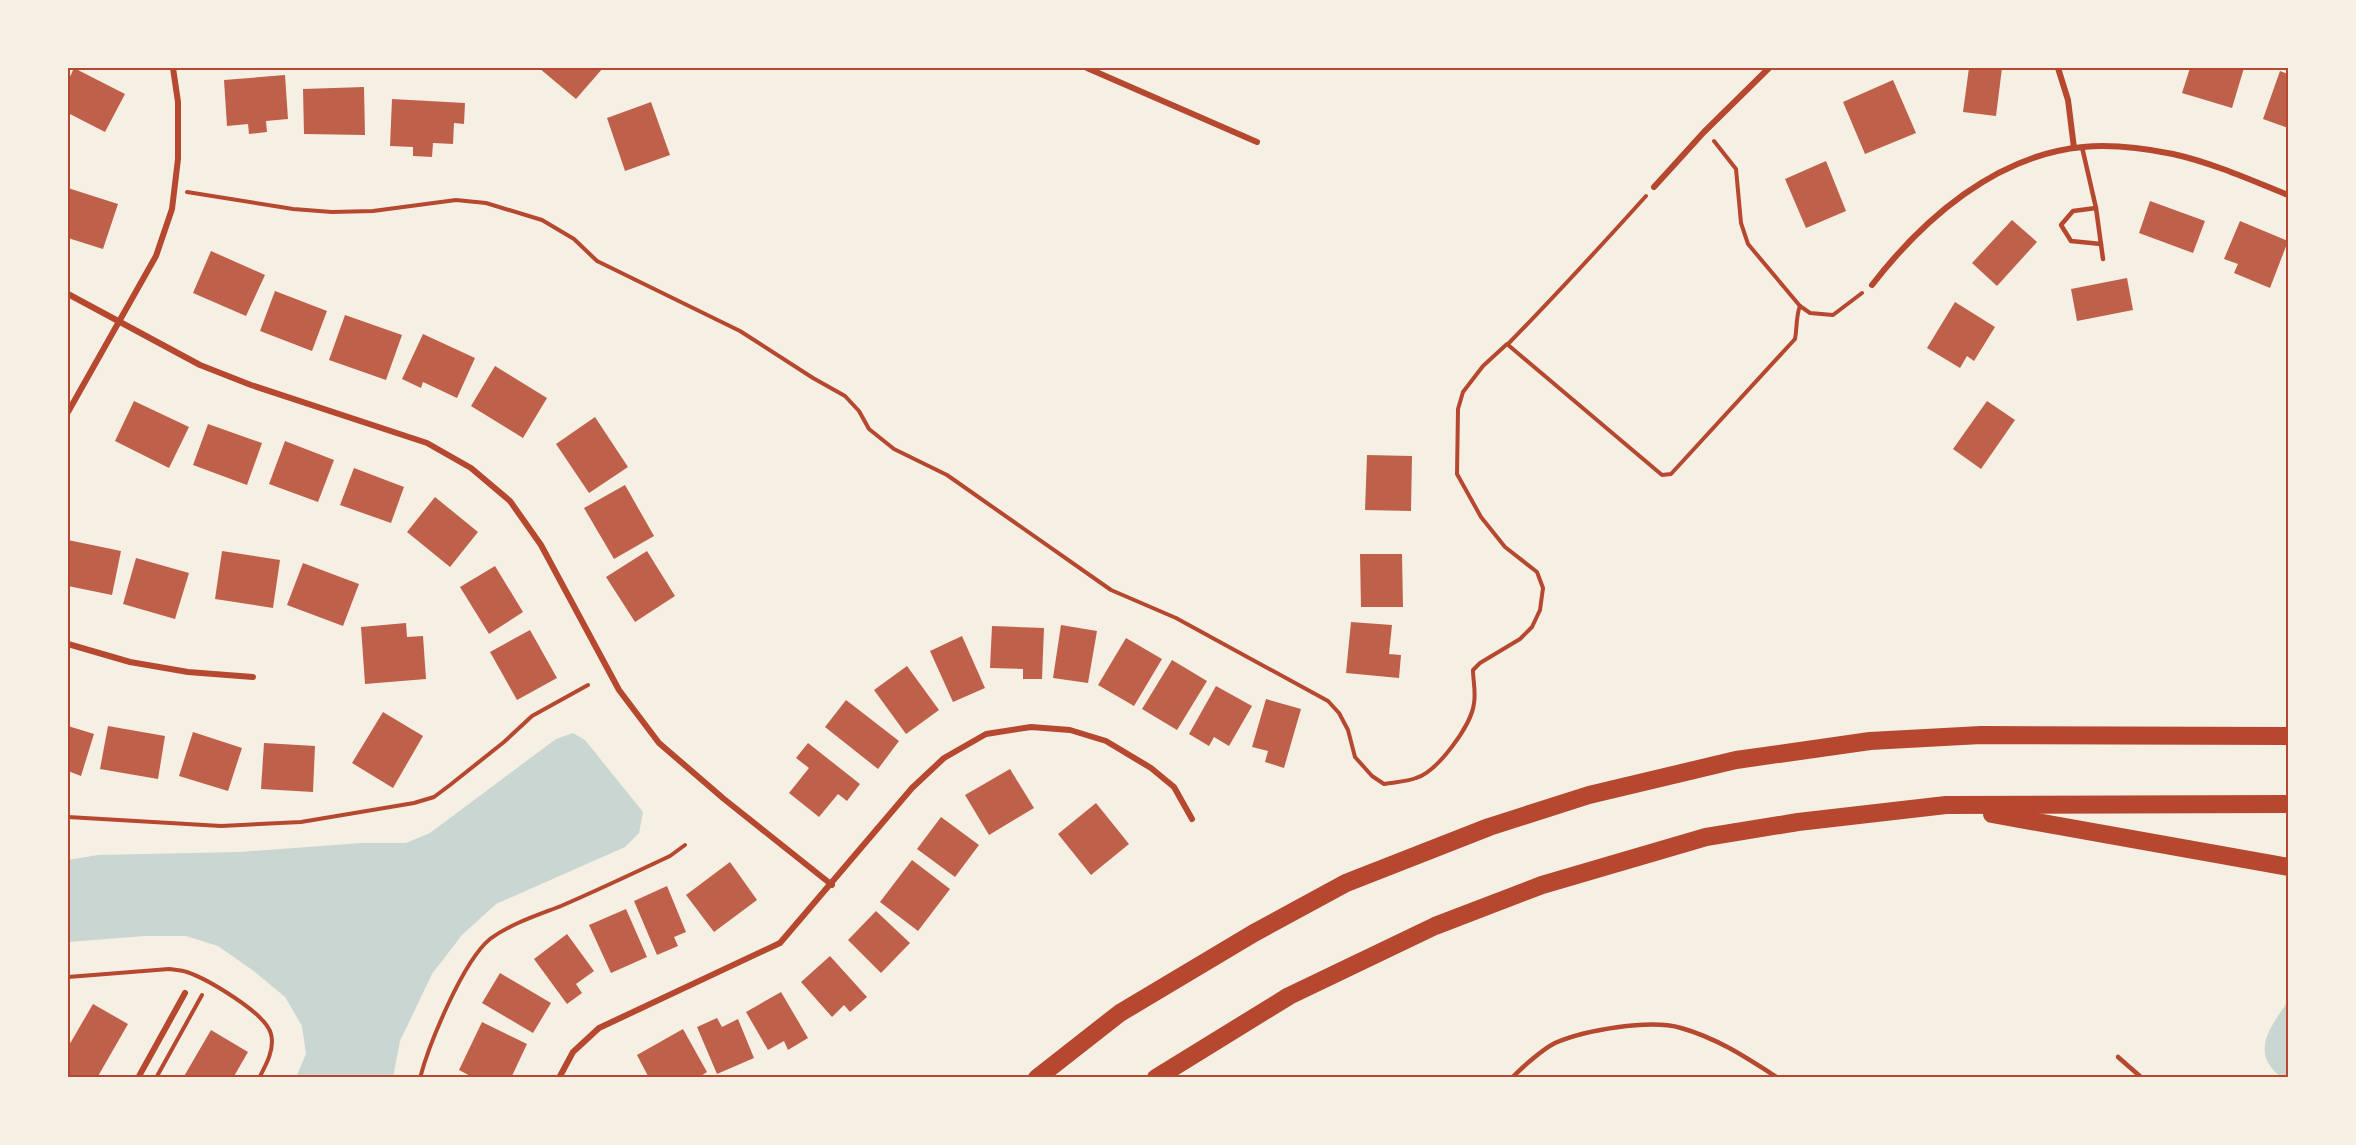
<svg xmlns="http://www.w3.org/2000/svg" width="2356" height="1145" font-family="'PT Sans Narrow',sans-serif">
<style>
.water{fill:#c9d6d2}
.building{fill:#bf614a}
.lines{fill:none;stroke-linecap:round;stroke-linejoin:round}
.path{stroke:#b5482f;stroke-width:4}
.service{stroke:#b5482f;stroke-width:4.5}
.minor{stroke:#b5482f;stroke-width:6}
.motorway{stroke:#b5482f;stroke-width:18}
.neatline{fill:none;stroke:#b5482f;stroke-width:2}
</style>
<rect width="100%" height="100%" fill="#f6efe4"/>
<g class="water">
<path d="M573,733L585,740L643,812L639,833L625,847L496,904L462,935L432,974L400,1041L393,1077H296L306,1054L302,1026L285,997L255,972L218,946L186,936H145L68,942V860L98,855L239,852L361,843H406L430,833L556,739Z"/>
<path d="M2288,1001V1077H2281C2249,1052 2271,1027 2288,1001Z"/>
</g>
<g class="building">
<path d="M74,68L125,94L105,132L68,113V81Z"/>
<path d="M539,68H603L576,99Z"/>
<path d="M1969,68H2002L1996,116L1963,112Z"/>
<path d="M2190,68H2244L2232,108L2182,93Z"/>
<path d="M2280,71L2288,74V128L2263,119Z"/>
<path d="M285,75L288,119L266,121L267,132L249,134L248,124L227,126L224,80Z"/>
<path d="M1893,80L1916,133L1865,154L1843,102Z"/>
<path d="M364,87L365,135L304,134L303,89Z"/>
<path d="M392,99L465,103L464,124L454,123L453,144L433,143L432,157L413,156V147L390,146Z"/>
<path d="M651,102L670,155L625,171L607,118Z"/>
<path d="M1826,161L1846,211L1806,228L1785,179Z"/>
<path d="M68,188L118,204L103,249L68,238Z"/>
<path d="M2150,201L2205,221L2193,253L2139,233Z"/>
<path d="M2012,220L2037,242L1997,286L1972,263Z"/>
<path d="M2240,221L2288,241L2270,288L2234,273L2238,264L2224,259Z"/>
<path d="M211,251L265,275L246,316L193,293Z"/>
<path d="M2127,278L2133,310L2077,321L2071,289Z"/>
<path d="M275,291L327,311L312,351L260,331Z"/>
<path d="M1955,302L1995,327L1974,361L1967,356L1960,368L1927,348Z"/>
<path d="M345,315L402,335L386,380L329,360Z"/>
<path d="M423,334L475,358L457,398L423,382L421,388L402,379Z"/>
<path d="M495,366L547,398L523,438L471,406Z"/>
<path d="M134,401L189,427L169,468L115,441Z"/>
<path d="M1987,401L2015,420L1981,469L1953,449Z"/>
<path d="M595,417L628,467L589,493L556,444Z"/>
<path d="M208,424L262,443L247,485L193,465Z"/>
<path d="M285,441L334,460L318,502L269,484Z"/>
<path d="M1367,455L1412,456L1411,511L1365,510Z"/>
<path d="M354,468L404,487L391,523L340,505Z"/>
<path d="M625,485L654,536L614,559L584,508Z"/>
<path d="M435,497L478,532L450,567L407,532Z"/>
<path d="M68,540L121,551L112,595L68,586Z"/>
<path d="M222,551L280,560L273,608L215,599Z"/>
<path d="M647,551L675,596L635,622L606,577Z"/>
<path d="M1360,554H1402L1403,607H1361Z"/>
<path d="M136,558L189,573L175,619L123,604Z"/>
<path d="M303,563L359,584L343,626L287,605Z"/>
<path d="M495,566L523,612L489,634L460,587Z"/>
<path d="M1351,622L1392,625L1389,654L1401,655L1399,678L1346,673Z"/>
<path d="M406,623L407,637L423,636L426,679L365,684L361,627Z"/>
<path d="M1061,625L1097,631L1088,683L1053,678Z"/>
<path d="M992,626L1044,628L1042,679H1023V669L990,668Z"/>
<path d="M530,630L557,678L517,700L490,652Z"/>
<path d="M962,636L985,688L953,702L930,651Z"/>
<path d="M1126,638L1162,659L1134,706L1098,685Z"/>
<path d="M1172,660L1207,681L1177,730L1142,709Z"/>
<path d="M907,666L939,710L906,734L874,690Z"/>
<path d="M1216,686L1252,706L1229,746L1214,737L1209,746L1189,734Z"/>
<path d="M1266,699L1301,709L1284,768L1265,762L1268,751L1252,747Z"/>
<path d="M846,700L899,741L878,769L825,727Z"/>
<path d="M383,712L423,736L393,788L352,763Z"/>
<path d="M68,726L94,734L81,776L68,771Z"/>
<path d="M108,726L165,736L158,779L100,769Z"/>
<path d="M193,732L242,748L228,791L179,776Z"/>
<path d="M264,743L315,746L313,792L261,789Z"/>
<path d="M808,743L860,784L847,801L838,794L819,817L789,793L809,768L796,758Z"/>
<path d="M1010,769L1034,808L989,835L965,795Z"/>
<path d="M1096,803L1129,844L1091,875L1058,834Z"/>
<path d="M941,817L979,845L955,877L917,849Z"/>
<path d="M912,860L950,889L918,931L880,902Z"/>
<path d="M730,862L757,900L714,932L686,895Z"/>
<path d="M667,886L686,932L674,937L678,946L657,955L634,901Z"/>
<path d="M626,909L647,957L611,973L589,925Z"/>
<path d="M876,911L910,943L881,973L848,940Z"/>
<path d="M567,934L594,971L576,984L582,993L567,1004L534,959Z"/>
<path d="M830,956L867,997L850,1012L844,1005L832,1017L801,982Z"/>
<path d="M500,973L551,1003L533,1033L482,1003Z"/>
<path d="M781,992L808,1038L788,1050L784,1041L768,1050L746,1012Z"/>
<path d="M93,1004L128,1024L97,1078H68V1047Z"/>
<path d="M717,1018L722,1027L738,1019L754,1058L717,1074L697,1027Z"/>
<path d="M482,1022L527,1044L511,1078H474L459,1070Z"/>
<path d="M683,1029L707,1072L698,1078H649L637,1055Z"/>
<path d="M211,1030L248,1052L233,1078H183Z"/>
</g>
<g class="lines">
<g class="path">
<path d="M1714,141L1736,169L1741,223L1748,244L1800,306L1810,313L1833,315L1862,293"/>
<path d="M187,192L293,209L332,212L373,211L456,200L486,203L542,220L574,239L597,261L740,331L813,378L845,396L859,411L869,429L894,449L947,475L1111,590L1176,618L1328,701L1339,713L1348,730L1355,757L1372,776L1384,784C1394,782 1406,782 1416,778C1437,772 1472,725 1474,703C1476,692 1473,680 1473,670L1480,663L1520,639L1532,627L1540,610L1543,588L1537,572L1505,547L1481,517L1457,474L1458,409L1463,392L1483,366L1507,344L1662,475L1671,474L1795,339C1797,329 1796,315 1800,306"/>
<path d="M1508,344C1555,296 1600,247 1646,196"/>
<path d="M68,817L221,826L301,822L414,803L434,797L450,785L504,742L532,716L588,685"/>
<path d="M68,977L169,969C175,970 181,970 187,972C207,979 266,1013 271,1034C275,1049 266,1065 259,1078"/>
<path d="M156,1078L202,995"/>
<path d="M420,1078C429,1044 463,961 490,939C510,924 538,915 561,906C598,890 634,873 670,856L685,845"/>
</g>
<g class="service">
<path d="M2082,147L2096,208L2103,259"/>
<path d="M2096,208L2073,211L2061,225L2071,241L2101,244"/>
<path d="M2118,1057L2142,1078"/>
<path d="M1512,1078C1521,1068 1543,1049 1555,1043C1585,1030 1649,1019 1681,1028C1717,1038 1747,1058 1778,1078"/>
</g>
<g class="minor">
<path d="M1087,68L1257,142"/>
<path d="M2058,68L2068,100L2074,148"/>
<path d="M1654,187L1704,132L1769,68"/>
<path d="M1872,285C1923,219 1996,155 2083,147C2113,144 2143,148 2173,154C2213,163 2251,180 2288,195"/>
<path d="M68,294L200,365L251,385L427,443L471,468L510,501L541,545L619,690L659,743L724,799L832,885"/>
<path d="M68,412L156,256L172,209L178,159V102L173,68"/>
<path d="M68,644L130,662L188,672L253,677"/>
<path d="M138,1078L185,993"/>
<path d="M559,1078L573,1052L599,1028L780,943L912,788L944,758L986,734L1031,727L1070,730L1106,741L1151,768L1174,787L1192,819"/>
</g>
<g class="motorway">
<path d="M1992,814L2288,867"/>
<path d="M1037,1078L1120,1013L1254,933L1346,883L1489,827L1589,795L1736,760L1870,741L1981,735L2288,736"/>
<path d="M1156,1078L1289,996L1435,926L1542,885L1706,837L1798,822L1946,805L2288,804"/>
</g>
</g>
<rect width="2356" height="1145" fill="none" stroke="#f6efe4" stroke-width="138"/>
<rect x="69" y="69" width="2218" height="1007" class="neatline"/>
</svg>
